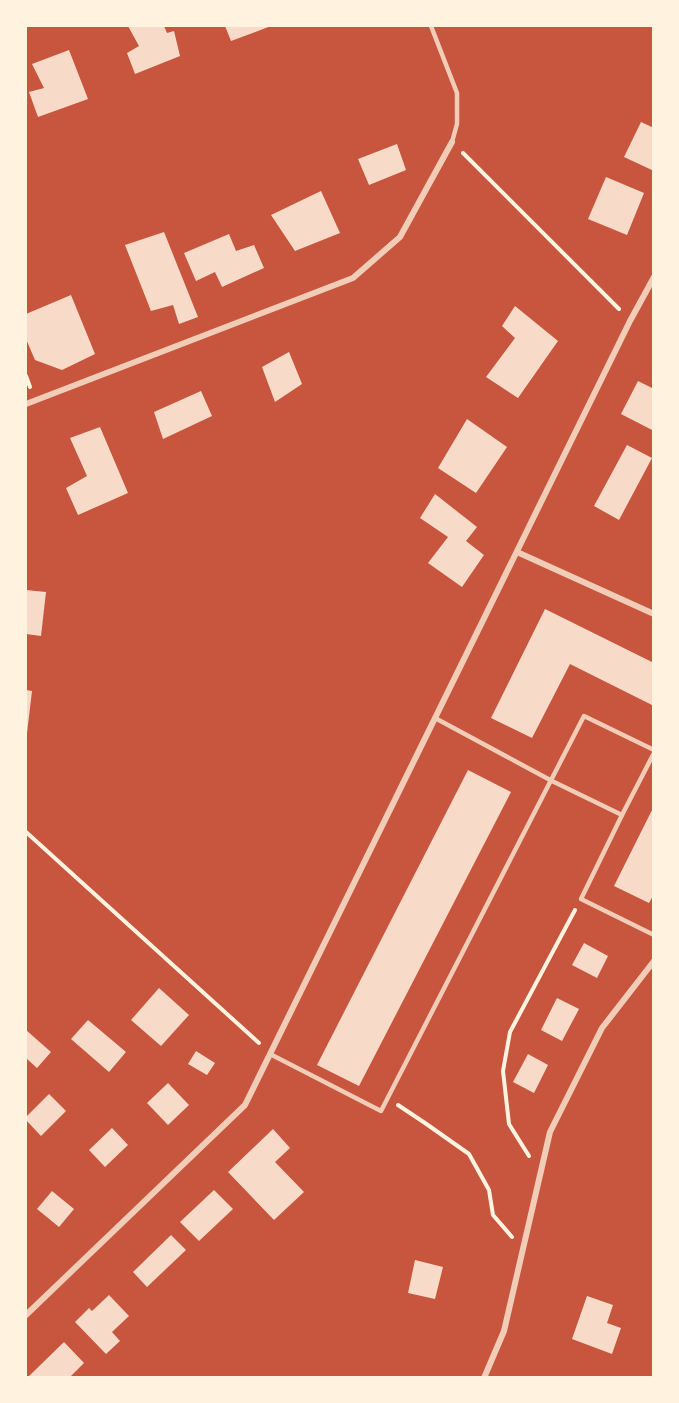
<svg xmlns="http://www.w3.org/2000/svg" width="679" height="1403" font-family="Rubik,sans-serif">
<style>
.building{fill:#f7dbc8}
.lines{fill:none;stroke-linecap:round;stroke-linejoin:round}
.path{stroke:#fff3e0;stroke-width:4}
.service{stroke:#f1ccb7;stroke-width:4.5}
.minor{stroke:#f1ccb7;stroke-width:6}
</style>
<rect width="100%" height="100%" fill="#c8553d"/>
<g class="building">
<path d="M128,26H164L167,33L174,31L180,56L135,74L127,53L139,46Z"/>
<path d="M225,26H271L231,41Z"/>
<path d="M69,50L88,99L38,117L29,92L44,88L32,64Z"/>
<path d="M641,122L654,128V171L624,157Z"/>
<path d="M397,144L406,170L369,185L358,159Z"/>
<path d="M606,177L644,193L627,235L588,219Z"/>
<path d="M321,191L340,233L295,251L271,215Z"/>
<path d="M164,232L198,317L179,324L173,305L151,311L125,245Z"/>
<path d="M229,234L236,251L254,245L264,268L222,287L215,272L196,281L184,253Z"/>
<path d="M71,295L95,354L62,370L35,360L26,339V314Z"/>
<path d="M515,306L558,341L518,398L486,377L515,338L502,326Z"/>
<path d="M289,352L302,384L275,402L262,367Z"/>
<path d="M638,381L654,389V431L621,414Z"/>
<path d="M201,391L212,416L163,439L154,412Z"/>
<path d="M467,419L507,447L476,493L438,468Z"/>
<path d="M100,427L128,493L78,515L66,488L87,476L70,438Z"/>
<path d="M627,445L652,458L619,520L594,506Z"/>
<path d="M435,494L477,527L466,541L484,555L462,587L428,563L448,537L420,518Z"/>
<path d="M26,590L46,592L41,636L26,634Z"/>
<path d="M545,609L654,663V706L570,664L532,738L491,718Z"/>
<path d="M26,690L32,691L27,733H26Z"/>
<path d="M468,770L511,792L359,1086L317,1065Z"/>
<path d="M654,806V894L649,903L614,886Z"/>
<path d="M584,943L608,956L597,978L572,965Z"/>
<path d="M159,988L189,1015L161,1046L131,1020Z"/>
<path d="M557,998L579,1009L562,1041L541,1030Z"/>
<path d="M88,1020L126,1052L109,1072L71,1039Z"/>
<path d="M26,1030L51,1052L37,1068L26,1058Z"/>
<path d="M196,1051L215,1063L207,1075L188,1064Z"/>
<path d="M528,1054L548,1065L534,1093L513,1082Z"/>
<path d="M168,1083L189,1105L168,1125L147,1103Z"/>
<path d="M49,1094L66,1111L41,1136L26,1120V1117Z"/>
<path d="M112,1128L128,1145L105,1167L89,1150Z"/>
<path d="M273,1129L290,1148L275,1162L304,1192L274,1220L228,1172Z"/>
<path d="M214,1190L233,1209L199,1241L180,1222Z"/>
<path d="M52,1191L74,1209L59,1227L37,1209Z"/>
<path d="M171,1235L186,1250L147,1287L133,1272Z"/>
<path d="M415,1260L443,1267L435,1299L408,1293Z"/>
<path d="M109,1295L129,1316L112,1332L120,1341L106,1354L75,1322L89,1308L92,1311Z"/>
<path d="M587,1296L613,1305L607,1323L621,1328L612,1354L572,1339Z"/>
<path d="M64,1342L84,1363L69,1378H27Z"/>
</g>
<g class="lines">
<g class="path">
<path d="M463,153L619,309"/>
<path d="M26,376L30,387"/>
<path d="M26,832L259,1043"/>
<path d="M398,1105L425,1123L469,1154L489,1190L493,1215L512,1237"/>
<path d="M529,1156L509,1124L503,1071L510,1032L575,910"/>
</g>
<g class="service">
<path d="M431,26L457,93V124L452,142"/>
<path d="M435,718L552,781L622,815L654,753"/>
<path d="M622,815L581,899L654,935"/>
<path d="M270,1054L381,1111L584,716L654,750"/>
</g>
<g class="minor">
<path d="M26,404L353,278L400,237L452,142"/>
<path d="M517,552L654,614"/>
<path d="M26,1315L245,1105L630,321L654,277"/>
<path d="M484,1378L504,1331L550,1132L602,1028L654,961"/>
</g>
</g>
<rect width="679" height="1403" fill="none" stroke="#fff3e0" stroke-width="54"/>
</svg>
